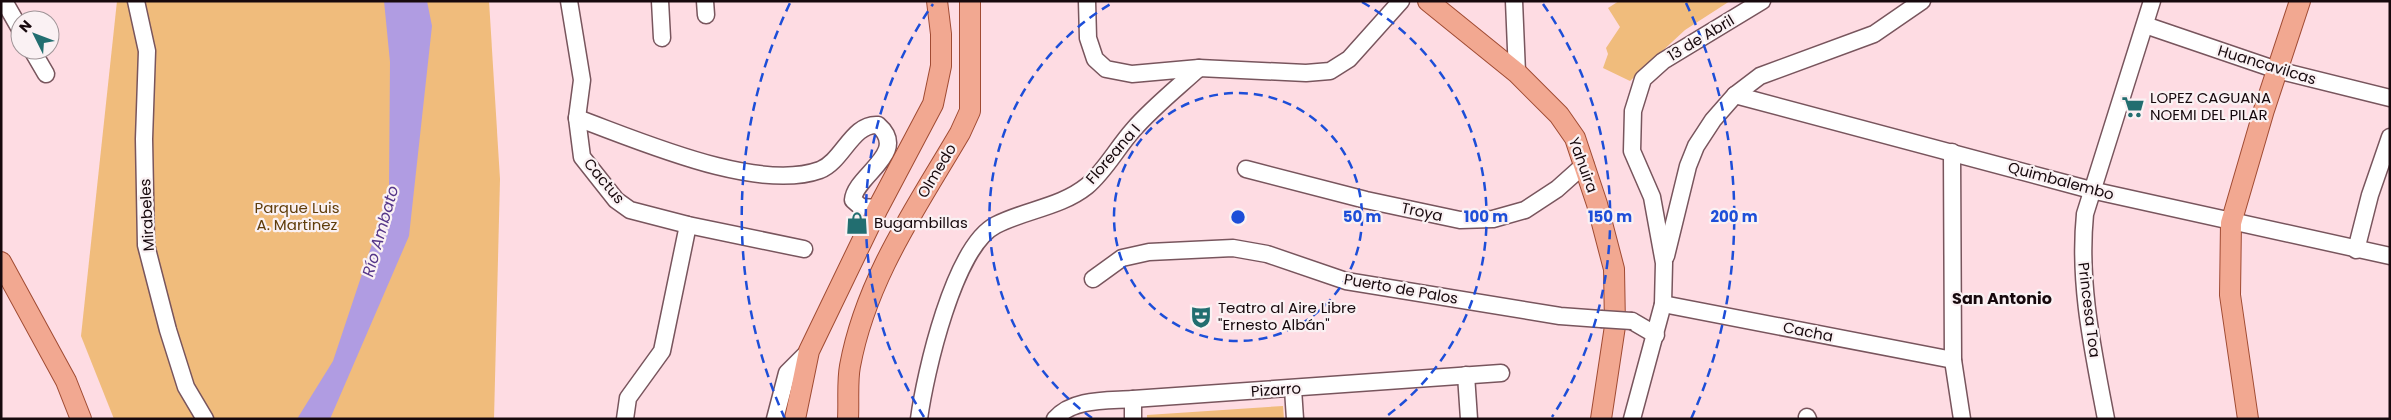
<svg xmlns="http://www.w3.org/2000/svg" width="2391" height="420" font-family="Poppins,sans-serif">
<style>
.green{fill:#f0bc7c}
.water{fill:#b09ce2}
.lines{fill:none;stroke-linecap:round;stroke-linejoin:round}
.minor-casing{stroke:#78555d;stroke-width:19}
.major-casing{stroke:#a04b33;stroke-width:22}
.minor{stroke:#fff;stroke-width:16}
.major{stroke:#f2a891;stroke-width:20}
.minor-bridge-casing{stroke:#78555d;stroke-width:19;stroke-linecap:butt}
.minor-bridge{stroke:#fff;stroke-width:16}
.ring{fill:none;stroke:#1d4ed8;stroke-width:2.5;stroke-dasharray:9 6}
.labels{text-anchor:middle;stroke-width:4.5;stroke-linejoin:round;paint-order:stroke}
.street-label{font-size:15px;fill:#17090d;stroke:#faf1f3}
.poi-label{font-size:15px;fill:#17090d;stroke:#faf1f3;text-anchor:start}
.park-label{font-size:15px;fill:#603d0a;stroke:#faf1f3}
.water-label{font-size:16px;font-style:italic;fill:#553689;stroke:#faf1f3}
.neighbourhood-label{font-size:16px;font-weight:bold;fill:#17090d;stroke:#faf1f3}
.centre{fill:#1d4ed8;stroke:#faf1f3;stroke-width:2.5}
.ring-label{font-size:15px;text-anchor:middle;font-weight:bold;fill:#1d4ed8;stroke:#faf1f3;stroke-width:4.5;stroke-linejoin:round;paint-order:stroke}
</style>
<rect width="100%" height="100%" fill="#fedce3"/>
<g class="green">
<path d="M117,1H489L500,179L494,419H114L81,336Z"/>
<path d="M1619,1H1730L1685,30L1630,81L1603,68L1608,54L1606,48L1620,27L1608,8Z"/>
<path d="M1283,406L1284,419H1147V415Z"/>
</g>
<path class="water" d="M384,1H427L432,26L409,236L330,419H297L333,361L380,220L389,186L390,62Z"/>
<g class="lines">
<defs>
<g id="minor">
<path d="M4,1L20,29"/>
<path d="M136,1L147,51L144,139L146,245L168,330L186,387L205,419"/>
<path d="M569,1L582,80L577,118L582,157L616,200L630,210L688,225L804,249"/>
<path d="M660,1L662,38"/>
<path d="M705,1L706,15"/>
<path d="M1087,1L1088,38L1095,59L1106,69L1132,74L1199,68L1306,73L1330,71L1349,59L1401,1"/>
<path d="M1514,1L1517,73"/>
<path d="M2145,25L2277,70L2390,98"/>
<path d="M32,50L46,74"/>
<path d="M1735,95L2091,190L2390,256"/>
<path d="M577,118C638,140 757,193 820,170C843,161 852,123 878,125C910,153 855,175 853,200L861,207L878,208"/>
<path d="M1952,152L1953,360L1962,419"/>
<path d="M1246,169L1366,200L1460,220L1493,219L1525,210L1557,189L1585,164"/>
<path d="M2356,250L2370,195L2390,137"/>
<path d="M1666,256L1688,166L1696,146L1713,120L1735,95L1760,76L1874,34L1922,1"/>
<path d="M1093,279L1122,258L1149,252L1233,248L1267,254L1346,281L1560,316L1601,319"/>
<path d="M1663,304L1953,360"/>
<path d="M1632,321L1656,335"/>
<path d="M1466,375L1469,419"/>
<path d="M1293,389L1295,419"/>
<path d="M1133,399V419"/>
<path d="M1807,417L1808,419"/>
<path d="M625,419L628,398L662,351L688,225"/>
<path d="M775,419L787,373L809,351"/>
<path d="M919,419C925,374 954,246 996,225C1025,210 1061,207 1087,186C1105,171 1117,148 1133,130C1152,108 1177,88 1199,68"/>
<path d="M1055,419C1073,398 1108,401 1133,399L1501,373"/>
<path d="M1632,419L1663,304L1664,263L1652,197L1632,151L1633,111L1643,79L1663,61L1762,1"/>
<path d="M2106,419C2093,350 2078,284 2085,214L2152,1"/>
</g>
<g id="major">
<path d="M1428,1L1517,73L1559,115L1575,138L1597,204L1614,269L1615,326L1601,419"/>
<path d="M1,262L66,381L81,419"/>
<path d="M795,419L809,351L878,208L933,104L941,66V34L937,1"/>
<path d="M848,419C849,402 847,382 850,366C866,279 916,208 960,133L970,111V1"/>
<path d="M2248,419L2230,295L2231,223L2264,110L2300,1"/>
</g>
</defs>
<use href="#minor" class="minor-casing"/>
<use href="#major" class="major-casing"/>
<use href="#minor" class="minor"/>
<use href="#major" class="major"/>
<defs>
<path id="minor-bridge" d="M1601,319L1632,321"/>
</defs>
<use href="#minor-bridge" class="minor-bridge-casing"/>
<use href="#minor-bridge" class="minor-bridge"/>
</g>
<g class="ring">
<circle cx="1238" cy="217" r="124"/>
<path d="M1092 418A248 248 0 0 1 1114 2M1362 2A248 248 0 0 1 1384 418"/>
<path d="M924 417A372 372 0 0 1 933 4M1543 4A372 372 0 0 1 1552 417"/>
<path d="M785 419A496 496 0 0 1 790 3M1686 3A496 496 0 0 1 1691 419"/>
</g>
<defs>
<symbol id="supermarket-bare" viewBox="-9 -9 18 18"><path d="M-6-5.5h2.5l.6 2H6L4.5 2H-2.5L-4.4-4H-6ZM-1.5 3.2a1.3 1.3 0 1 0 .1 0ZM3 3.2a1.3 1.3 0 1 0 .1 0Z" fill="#226e70" stroke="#faf1f3" stroke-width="2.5" paint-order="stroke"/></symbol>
<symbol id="shop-bare" viewBox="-9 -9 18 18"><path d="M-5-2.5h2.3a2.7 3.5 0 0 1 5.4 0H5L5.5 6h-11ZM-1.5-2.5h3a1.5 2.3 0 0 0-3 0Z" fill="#226e70" stroke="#faf1f3" stroke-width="2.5" paint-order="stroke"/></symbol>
<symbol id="theatre-bare" viewBox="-9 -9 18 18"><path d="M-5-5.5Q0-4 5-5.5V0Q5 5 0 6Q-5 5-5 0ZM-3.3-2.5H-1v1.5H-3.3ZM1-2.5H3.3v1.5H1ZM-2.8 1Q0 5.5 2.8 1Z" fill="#226e70" stroke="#faf1f3" stroke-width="2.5" paint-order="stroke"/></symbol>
</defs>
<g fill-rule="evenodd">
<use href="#supermarket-bare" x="2117" y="91" width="32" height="32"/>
<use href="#shop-bare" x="841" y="207" width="32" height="32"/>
<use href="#theatre-bare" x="1185" y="301" width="32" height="32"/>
</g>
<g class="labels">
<g class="street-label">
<text transform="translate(1701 38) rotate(-31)" y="5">13 de Abril</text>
<text transform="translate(2267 65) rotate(17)" y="5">Huancavilcas</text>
<text transform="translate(1113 154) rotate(-49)" y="5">Floreana I</text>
<text transform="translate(1583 165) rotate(70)" y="5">Yahuira</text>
<text transform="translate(937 171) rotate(-59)" y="5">Olmedo</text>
<text transform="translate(604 181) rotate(50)" y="5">Cactus</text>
<text transform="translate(2061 181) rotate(15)" y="5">Quimbalembo</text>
<text transform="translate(1422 212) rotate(12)" y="5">Troya</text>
<text transform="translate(147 215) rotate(-93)" y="5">Mirabeles</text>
<text transform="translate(1401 289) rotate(10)" y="5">Puerto de Palos</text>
<text transform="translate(2089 310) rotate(83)" y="5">Princesa Toa</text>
<text transform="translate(1808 332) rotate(11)" y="5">Cacha</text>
<text transform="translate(1276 390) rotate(-4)" y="5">Pizarro</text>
</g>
<g class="poi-label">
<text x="2150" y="103">LOPEZ CAGUANA<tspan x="2150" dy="17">NOEMI DEL PILAR</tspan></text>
<text x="874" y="228">Bugambillas</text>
<text x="1218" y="313">Teatro al Aire Libre<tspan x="1218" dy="17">"Ernesto Albán"</tspan></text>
</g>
<g class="park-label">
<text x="297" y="213">Parque Luis<tspan x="297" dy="17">A. Martinez</tspan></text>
</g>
<g class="water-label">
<text transform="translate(380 231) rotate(-74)" y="6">Río Ambato</text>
</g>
<g class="neighbourhood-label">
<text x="2002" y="304">San Antonio</text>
</g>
</g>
<circle cx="1238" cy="217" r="8" class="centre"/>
<g class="ring-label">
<text x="1362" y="222">50 m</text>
<text x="1486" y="222">100 m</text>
<text x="1610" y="222">150 m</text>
<text x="1734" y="222">200 m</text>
</g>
<rect width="2391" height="420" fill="none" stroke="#17090d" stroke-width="5"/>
<g transform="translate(35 35) rotate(312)"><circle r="24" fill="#faf1f3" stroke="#9f9497"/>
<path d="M0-4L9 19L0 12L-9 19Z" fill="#226e70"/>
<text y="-8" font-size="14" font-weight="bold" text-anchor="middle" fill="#17090d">N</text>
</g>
</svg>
